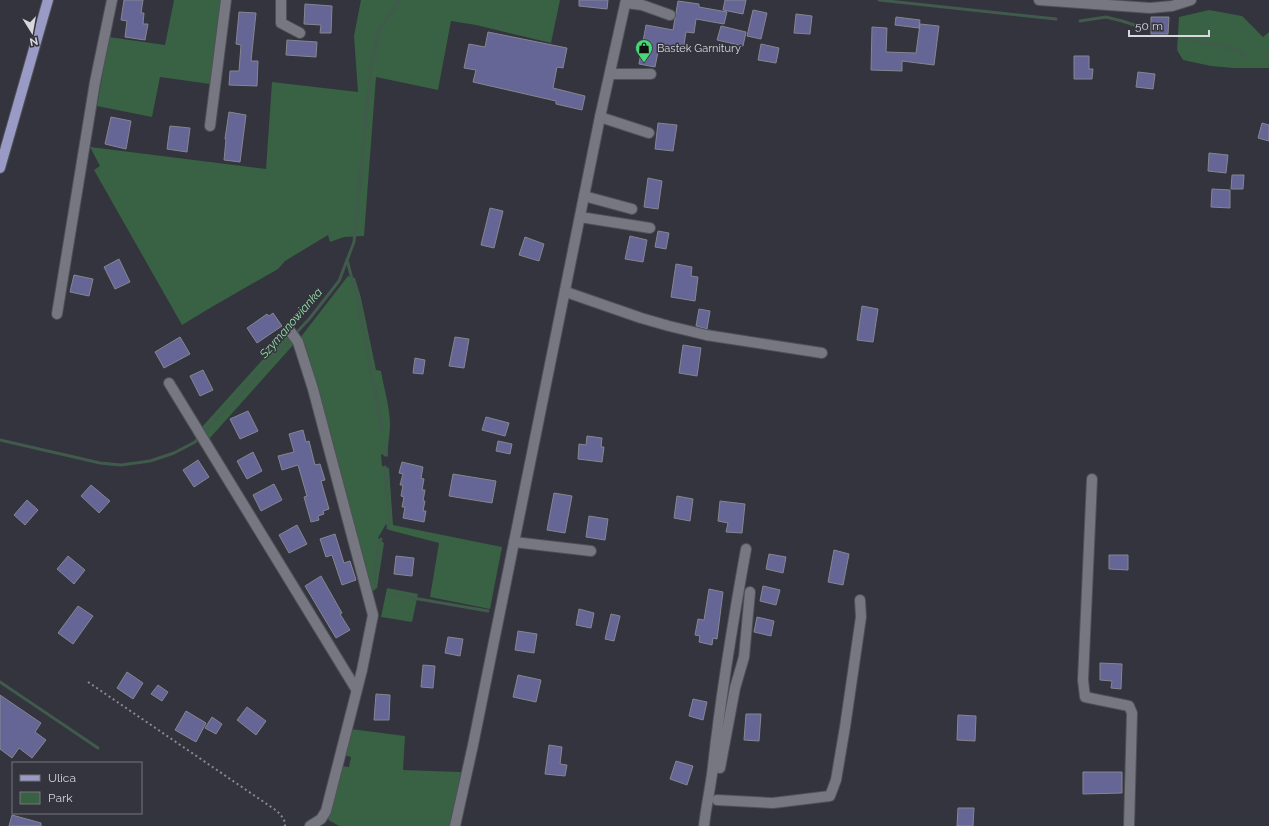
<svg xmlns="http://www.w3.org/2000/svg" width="1269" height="826" font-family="Raleway,sans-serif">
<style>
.green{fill:#396143}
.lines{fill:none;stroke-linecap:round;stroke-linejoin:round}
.stream{stroke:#405a4b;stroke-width:3}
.building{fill:#656596;stroke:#868691}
.minor-casing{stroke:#505058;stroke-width:12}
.major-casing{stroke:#505058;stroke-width:12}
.path{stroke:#8a8a91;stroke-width:2;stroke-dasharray:2 3;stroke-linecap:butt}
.minor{stroke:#767781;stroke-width:10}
.major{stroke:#999ac6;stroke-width:10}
.labels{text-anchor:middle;stroke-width:3;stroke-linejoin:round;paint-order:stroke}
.poi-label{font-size:11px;fill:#d7d7dd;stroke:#33343d;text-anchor:start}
.water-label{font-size:12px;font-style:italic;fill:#93dca4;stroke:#33343d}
</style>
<rect width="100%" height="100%" fill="#33343d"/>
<g class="green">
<path d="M174,0H222L210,84L160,77L152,117L97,106L109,37L165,45Z"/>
<path d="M361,0H560L551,43L476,25L451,21L438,90L376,77L364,236L344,237L330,242L328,235L285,261L278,269L210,308L182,325L94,170L100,166L90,147L266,169L272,82L358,92L354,36Z"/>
<path d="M1209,10L1242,16L1263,37L1269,32V68H1234L1211,66L1183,60L1177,50L1179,17Z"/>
<path d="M348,276L355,278L361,298L376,370L381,371C384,389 390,407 390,425C390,436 387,446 388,457L381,454L382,466L389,468L393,525L502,547L490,609L430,597L439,543L389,530L386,524L378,538L384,543L377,588L373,591L370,590L308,355L300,338Z"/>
<path d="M283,337H287L294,344L209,439L202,427Z"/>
<path d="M387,588L418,594L412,622L381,617Z"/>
<path d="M351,729L405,736L403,770L461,772L450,826H339L330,821L327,818L341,766L349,767L351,757L344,755Z"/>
</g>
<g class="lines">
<g class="stream">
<path d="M879,0L1056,19"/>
<path d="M1080,21L1106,17L1122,21L1147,29"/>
<path d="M1188,39L1206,44H1221L1244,54"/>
<path d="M1262,56H1269"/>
<path d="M347,260L358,301L382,430"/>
<path d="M203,433L310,318L339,281L354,242L371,67L380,28L400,0"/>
<path d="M0,440L100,463L121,465L150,461L174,453L195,442L199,437"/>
<path d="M384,444L385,455"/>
<path d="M385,467L389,521L388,528"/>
<path d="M374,582L379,543L381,539"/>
<path d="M390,594L488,611"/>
<path d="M0,682L98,748"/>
</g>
</g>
<g class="building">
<path d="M124,0H143L141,13H144L143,24H148L145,40L125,37L127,21L121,20Z"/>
<path d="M579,0H608L607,9L579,6Z"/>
<path d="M725,0H746L743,14L723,10Z"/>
<path d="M678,1L699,4V7L727,12L724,24L696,19L694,33L686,32L683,51L659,47L655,67L639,64L646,25L673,30Z"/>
<path d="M305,4L332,6L331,33H320L321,25L304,24Z"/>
<path d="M753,10L767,13L761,39L747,36Z"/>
<path d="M239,12L256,13L251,61H258L257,86L229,85L230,71H239L241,45L236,44Z"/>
<path d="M796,14L812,16L810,34L794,33Z"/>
<path d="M896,17L920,20L919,28L895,25Z"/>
<path d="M1151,17H1169L1168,34H1151Z"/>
<path d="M920,24L939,26L934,65L902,61V71L871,70L872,27L887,28L886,52L916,53Z"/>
<path d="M721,26L746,32L743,46L717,40Z"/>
<path d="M488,32L567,48L563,68L557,67L553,88L585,96L582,110L556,104V101L473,82L476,70L464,68L469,44L485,47Z"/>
<path d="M287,40L317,42L316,57L286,55Z"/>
<path d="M761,44L779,48L776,63L758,60Z"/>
<path d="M1074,56H1089V69H1093L1092,79H1074Z"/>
<path d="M1138,72L1155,74L1153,89L1136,87Z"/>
<path d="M229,112L246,115L240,162L224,160L226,140L225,139Z"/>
<path d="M111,117L131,121L126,149L105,144Z"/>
<path d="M658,123L677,125L673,151L655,149Z"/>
<path d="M1262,123L1269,125V141L1258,138Z"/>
<path d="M170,126L190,128L187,152L167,149Z"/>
<path d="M1209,153L1228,155L1226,173L1208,171Z"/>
<path d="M1232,175H1244L1243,189H1231Z"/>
<path d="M648,178L662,181L658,209L644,207Z"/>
<path d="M1212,189L1230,190V208L1211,207Z"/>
<path d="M490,208L503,211L494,248L481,245Z"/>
<path d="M658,231L669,233L666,249L655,247Z"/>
<path d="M630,236L647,240L643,262L625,259Z"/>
<path d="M525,237L544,244L539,261L519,255Z"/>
<path d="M119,259L130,282L115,289L104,267Z"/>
<path d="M676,264L692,267L691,276L698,277L695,301L671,297Z"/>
<path d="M74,275L93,279L89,296L70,292Z"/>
<path d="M862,306L878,309L873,342L857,340Z"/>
<path d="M699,309L710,311L707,329L696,326Z"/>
<path d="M273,313L282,326L257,343L247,328L267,314L269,316Z"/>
<path d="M180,337L190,354L164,368L155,352Z"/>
<path d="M455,337L469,339L464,368L449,366Z"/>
<path d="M683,345L701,348L697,376L679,373Z"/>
<path d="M415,358L425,360L423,374L413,373Z"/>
<path d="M203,370L213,390L200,396L190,376Z"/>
<path d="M248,411L258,431L240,439L230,419Z"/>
<path d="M486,417L509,423L505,436L482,430Z"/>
<path d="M303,430L306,442L309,441L315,465L320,464L325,480L321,481L329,509L323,511L324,514L318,516L319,520L311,522L304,497L307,496L298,465L282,470L278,456L294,452L289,434Z"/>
<path d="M587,436L602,438L601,447H604L602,462L578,459L579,444L586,445Z"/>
<path d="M498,441L512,444L510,454L496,451Z"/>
<path d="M253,452L262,471L247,479L237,461Z"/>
<path d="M198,460L209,477L194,487L183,470Z"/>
<path d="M402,462L423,467L421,478L424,479L422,490H425L423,501H425L423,511H426L424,522L403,518L405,507H402L404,497L401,496L403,485H400L403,474L399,473Z"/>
<path d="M453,474L496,481L492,503L449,496Z"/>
<path d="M274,484L282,500L261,511L253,495Z"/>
<path d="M91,485L110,501L99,513L81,496Z"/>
<path d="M554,493L572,496L565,533L547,530Z"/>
<path d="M677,496L693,499L690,521L674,518Z"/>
<path d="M27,500L38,510L25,525L14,515Z"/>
<path d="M720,501L745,504L742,533L726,532L728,523L718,521Z"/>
<path d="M589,516L608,519L605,540L586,537Z"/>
<path d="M297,525L307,544L289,553L279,535Z"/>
<path d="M335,534L344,563L350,561L356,580L342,585L332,555L326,557L320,539Z"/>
<path d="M834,550L849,554L843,585L828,582Z"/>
<path d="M769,554L786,557L783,573L766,569Z"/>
<path d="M1109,555H1128V570L1109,569Z"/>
<path d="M68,556L85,570L74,584L57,569Z"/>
<path d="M396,556L414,558L412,576L394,574Z"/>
<path d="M321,576L342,613L340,614L350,630L336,638L305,586Z"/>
<path d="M763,586L780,590L776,605L760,601Z"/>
<path d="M709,589L723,592L717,639L713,638L712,645L699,642L700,636L695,635L698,619L704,620Z"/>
<path d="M78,606L93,616L73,644L58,633Z"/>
<path d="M579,609L594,613L591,628L576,625Z"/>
<path d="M611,614L620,616L614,641L605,639Z"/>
<path d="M757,617L774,621L771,636L754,632Z"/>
<path d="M518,631L537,634L534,653L515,650Z"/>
<path d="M448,637L463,639L460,656L445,653Z"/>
<path d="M1100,663L1122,664L1121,689L1111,688L1112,681L1100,680Z"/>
<path d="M423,665L435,666L433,688L421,687Z"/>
<path d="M127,672L143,683L133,699L117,688Z"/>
<path d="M518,675L541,680L536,702L513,697Z"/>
<path d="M158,685L168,692L162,701L151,694Z"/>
<path d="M376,694L390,695L389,720H374Z"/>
<path d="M0,695L41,723L35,732L46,740L32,758L19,748L12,758L0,749Z"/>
<path d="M693,699L707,702L703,720L689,716Z"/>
<path d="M247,707L266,721L256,735L237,720Z"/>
<path d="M186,711L206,723L196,742L175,730Z"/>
<path d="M746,714H761L759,741L744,740Z"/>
<path d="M958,715L976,716L975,741L957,740Z"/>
<path d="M212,717L222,724L216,734L205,728Z"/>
<path d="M549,745L562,747L560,764L567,765L565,776L545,774Z"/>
<path d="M676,761L693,766L687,785L670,779Z"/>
<path d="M1083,772H1122V793L1083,794Z"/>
<path d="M958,808H974L973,826H957Z"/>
<path d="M12,815L41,823V826H9Z"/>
</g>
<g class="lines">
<defs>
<g id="minor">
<path d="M281,0V23L300,33"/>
<path d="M1039,0L1150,8L1172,6L1191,0"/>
<path d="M626,3L642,5L670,15"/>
<path d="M610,74H651"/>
<path d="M600,117L649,133"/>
<path d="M210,126L226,0"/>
<path d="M584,196L632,209"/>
<path d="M580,217L650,228"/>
<path d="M566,292L641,318L669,326L706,335L822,353"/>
<path d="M57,314L95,82L112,0"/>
<path d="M290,331L298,342L313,389L373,615L362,670L326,811L321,819L310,826"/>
<path d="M169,383L356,689"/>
<path d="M1092,479L1083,680L1085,697L1129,706L1132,713L1129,826"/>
<path d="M514,542L591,551"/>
<path d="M713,767L720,768L735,688L744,657L750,592"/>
<path d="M717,800L773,803L830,796L836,780L845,727L861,617L860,600"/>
<path d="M455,826L473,745L600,117L626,0"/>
<path d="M704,826C706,806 711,786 713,766C721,693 733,621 746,549"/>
</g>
<path id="major" d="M0,168L48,0"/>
</defs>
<use href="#minor" class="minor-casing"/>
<use href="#major" class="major-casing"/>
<path class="path" d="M88,682L277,811L284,819L285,826"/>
<use href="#minor" class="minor"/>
<use href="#major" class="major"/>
</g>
<defs>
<symbol id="shop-pin" viewBox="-11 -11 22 30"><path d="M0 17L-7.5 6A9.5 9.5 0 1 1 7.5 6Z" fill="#47d779" stroke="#33343d"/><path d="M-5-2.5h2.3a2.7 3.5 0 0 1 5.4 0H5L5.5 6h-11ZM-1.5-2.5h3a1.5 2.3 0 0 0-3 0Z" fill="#111"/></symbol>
</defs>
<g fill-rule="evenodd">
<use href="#shop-pin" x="634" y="38" width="20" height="27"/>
</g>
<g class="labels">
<g class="poi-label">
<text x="657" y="52">Bastek Garnitury</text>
</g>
<g class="water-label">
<text transform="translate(291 323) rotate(-49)" y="4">Szymanowianka</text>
</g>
</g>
<rect x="12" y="762" width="130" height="52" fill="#33343d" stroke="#75757d"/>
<rect x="20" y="775" width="20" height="6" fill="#999ac6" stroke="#75757d"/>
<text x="48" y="782" font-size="12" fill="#d7d7dd">Ulica</text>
<rect x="20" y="792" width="20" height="12" fill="#396143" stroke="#75757d"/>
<text x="48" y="802" font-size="12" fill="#d7d7dd">Park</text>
<g transform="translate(32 32) rotate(169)" stroke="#33343d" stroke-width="3" paint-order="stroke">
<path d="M0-3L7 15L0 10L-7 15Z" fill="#d7d7dd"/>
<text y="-6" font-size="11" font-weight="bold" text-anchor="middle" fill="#d7d7dd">N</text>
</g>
<path d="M1129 30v6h80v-6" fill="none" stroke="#d7d7dd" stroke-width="2"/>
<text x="1135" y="30" font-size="12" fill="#d7d7dd" stroke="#33343d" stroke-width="3" paint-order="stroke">50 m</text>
</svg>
